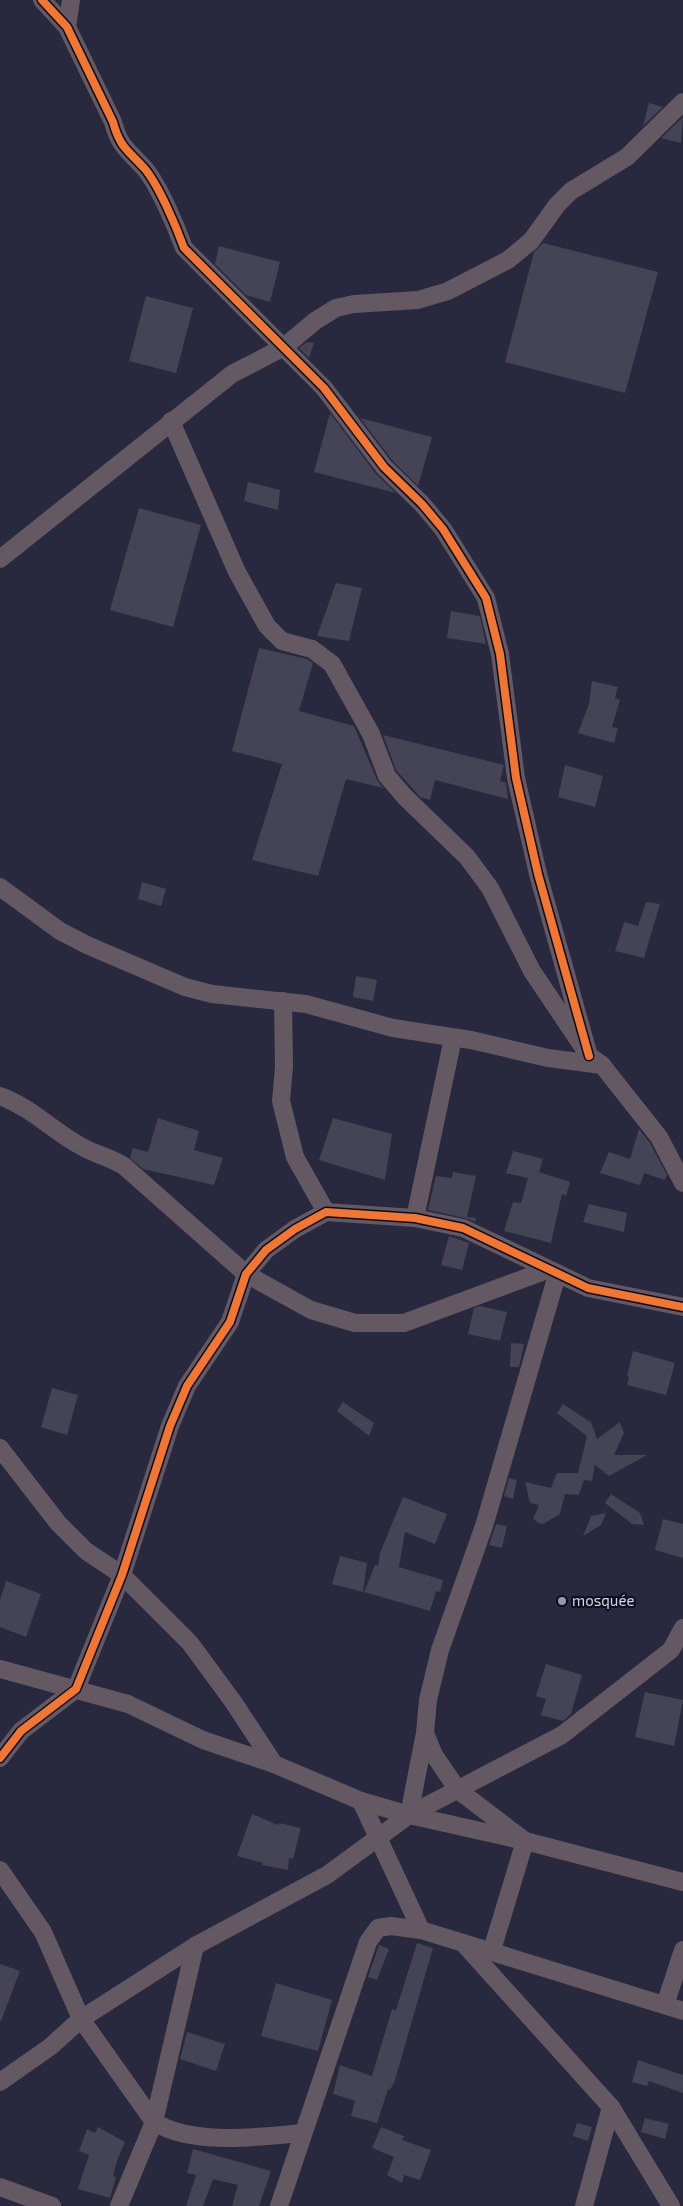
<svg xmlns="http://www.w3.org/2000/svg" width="683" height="2206" font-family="'Exo 2',sans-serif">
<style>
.building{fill:#444456}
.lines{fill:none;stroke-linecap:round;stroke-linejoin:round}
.minor{stroke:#645863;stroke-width:18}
.cycleway-casing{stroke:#0c0c1d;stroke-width:11}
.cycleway{stroke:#f07635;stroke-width:8}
.poi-dot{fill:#9698b0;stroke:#0c0c1d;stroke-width:2}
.labels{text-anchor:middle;stroke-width:4;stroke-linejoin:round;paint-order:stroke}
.poi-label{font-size:15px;fill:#d2d4ee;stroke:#0c0c1d;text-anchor:start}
</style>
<rect width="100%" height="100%" fill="#28283e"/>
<g class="building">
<path d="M649,103L663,107L643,126Z"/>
<path d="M683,117L681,143L661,138Z"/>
<path d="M543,243L658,272L625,393L505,362L534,252Z"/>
<path d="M219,246L280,262L270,302L246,295L215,264Z"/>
<path d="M146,296L193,308L176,373L129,361Z"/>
<path d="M307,342L314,343L309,358L299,348Z"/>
<path d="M330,413L376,474L396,493L314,472Z"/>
<path d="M360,418L432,437L418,486L392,460Z"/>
<path d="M248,482L280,490L278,510L244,501Z"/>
<path d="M139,508L201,525L173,627L110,610Z"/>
<path d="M336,583L362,588L349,641L317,636Z"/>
<path d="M451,611L480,616L486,644L447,638Z"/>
<path d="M259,648L307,659L313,663L299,711L354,726L377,780L383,788L346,779L318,876L252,860L282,764L232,751Z"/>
<path d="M592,681L618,687L615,698L620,700L612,727L618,728L614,743L578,733L589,704Z"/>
<path d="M383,735L504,765L500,781L506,783L508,799L435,780L430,800L420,797L396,770Z"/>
<path d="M565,765L603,776L595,807L558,797Z"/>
<path d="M142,882L166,889L161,906L138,899Z"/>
<path d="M646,902L660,904L644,958L615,951L624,922L638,926Z"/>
<path d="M356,976L377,980L373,1001L353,997Z"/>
<path d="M158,1118L199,1131L194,1150L223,1158L214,1185L143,1169L130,1158L133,1148L148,1152Z"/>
<path d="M333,1118L392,1134L385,1180L319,1160Z"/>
<path d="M639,1129L650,1143L667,1175L665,1180L644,1173L640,1185L600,1173L609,1152L630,1159Z"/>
<path d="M513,1151L543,1159L539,1172L570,1182L566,1196L562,1194L551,1243L504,1231L513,1202L521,1203L528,1178L506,1173Z"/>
<path d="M453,1172L476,1176L467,1217L476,1218L475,1222L465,1218L428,1210L436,1176L452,1178Z"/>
<path d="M589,1204L627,1213L624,1232L583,1222Z"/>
<path d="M449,1236L469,1243L462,1270L441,1265Z"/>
<path d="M480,1306L507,1312L500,1341L468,1334L474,1308Z"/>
<path d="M511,1343L524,1344L519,1367H510Z"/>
<path d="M633,1351L675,1363L666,1395L627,1385L629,1377L627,1376Z"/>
<path d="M52,1388L78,1395L67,1435L41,1427Z"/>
<path d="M343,1402L374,1423L369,1436L337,1411Z"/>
<path d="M563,1404L590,1422V1419L597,1439L620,1422L624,1433L614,1455H647L609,1476L595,1465L592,1481L584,1480L579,1495L565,1494L560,1514L543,1524L539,1523L533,1519L539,1505L530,1503L525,1482L551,1488L557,1473H578L587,1436L557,1413Z"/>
<path d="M509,1478L517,1480L513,1499L504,1496Z"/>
<path d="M611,1494L640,1513L644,1525L632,1524L605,1503Z"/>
<path d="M403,1497L447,1514L435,1544L405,1532L399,1567L443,1580L440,1592L436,1591L430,1611L364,1592L375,1565L378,1566L380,1553Z"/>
<path d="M606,1513L601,1525L583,1536L591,1516Z"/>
<path d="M663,1519L683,1524V1558L655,1550Z"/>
<path d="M496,1524L507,1526L502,1548L489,1545Z"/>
<path d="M340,1556L367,1563L363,1592L332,1584Z"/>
<path d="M6,1581L41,1594L26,1637L0,1627V1600Z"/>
<path d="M546,1664L582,1675L571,1714L563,1721L541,1715L546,1699L536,1696Z"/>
<path d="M645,1692L683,1700L674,1746L635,1737Z"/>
<path d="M252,1814L278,1825L279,1823L301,1828L293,1859L289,1858L288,1870L262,1865L263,1863L237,1856Z"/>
<path d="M417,1943L433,1948L395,2080L390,2090L388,2089L377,2123L351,2116L355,2101L333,2094L340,2065L372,2076L392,2009L396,2010Z"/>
<path d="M379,1945L389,1949L377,1980L368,1977Z"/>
<path d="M0,1964L20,1971L1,2021L0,2020Z"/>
<path d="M276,1983L332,2000L318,2051L261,2036Z"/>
<path d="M187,2032L225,2044L216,2071L180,2059Z"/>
<path d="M638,2060L683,2075V2093L649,2081L647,2086L632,2082Z"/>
<path d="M645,2118L669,2124L665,2139L641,2132Z"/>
<path d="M577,2123L592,2127L588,2141L573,2136Z"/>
<path d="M98,2127L125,2142L117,2161L113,2176L116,2177L110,2198L78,2189L89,2155L79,2151L87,2129L95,2133Z"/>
<path d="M381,2127L404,2136L402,2140L431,2150L420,2180L404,2175L402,2183L387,2175L394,2157L372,2148Z"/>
<path d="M193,2149L271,2171L259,2206H232L238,2185L213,2179L203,2206H186L196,2175L187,2173Z"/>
</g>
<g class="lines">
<g class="minor">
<path d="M42,0L67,27L113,122C120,148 128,150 145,169C159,186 176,226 184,248L324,388L384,467L422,504L443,529L486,598L500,654L516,778L538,874L589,1056"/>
<path d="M67,27L71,0"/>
<path d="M171,421L237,572L267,626L282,641L312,649L332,664L371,734L387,776L405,797L467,857L490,888L532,971L589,1056L602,1065L659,1137L683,1183"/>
<path d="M0,559L232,374L284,347L315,321L336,308L354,304L418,300L448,291L508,260L531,241L557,205L571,191L627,157L683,102"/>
<path d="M0,887L60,931L87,945L185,987L212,994L306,1004L393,1028L471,1040L548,1058L602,1065"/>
<path d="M283,1001L284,1067L281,1101L295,1157L326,1212"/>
<path d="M0,1096C30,1107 52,1130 79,1145C93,1154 110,1157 124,1166L246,1274L311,1310L355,1323H404L547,1270"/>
<path d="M415,1218L453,1038"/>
<path d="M0,1448L58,1523L86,1551L122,1575L190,1643L234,1703L274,1764"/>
<path d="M0,1669L128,1704L203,1740L274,1764L361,1801L409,1815L525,1841L683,1882"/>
<path d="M425,1733L434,1755L458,1790L525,1841L492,1950"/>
<path d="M0,1758L21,1731L76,1689L122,1575L170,1426L187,1386L230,1322L246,1274L266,1250L295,1229L326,1212L415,1218L463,1228L588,1288L683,1307"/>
<path d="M361,1801L421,1930"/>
<path d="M409,1815L425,1733L428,1700L440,1650L484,1526L557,1275"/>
<path d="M0,1870L43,1932L81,2019L154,2122C193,2146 258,2137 302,2133"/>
<path d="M463,1943L611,2107L671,2206"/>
<path d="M665,2005L683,1950"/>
<path d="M0,2082L50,2047L81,2019L195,1946L327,1875L409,1815L562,1735L671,1650L683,1628"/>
<path d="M0,2187L52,2206"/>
<path d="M119,2206L154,2122L195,1946"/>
<path d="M279,2206L368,1942L378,1928L391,1926L421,1930L683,2011"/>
<path d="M584,2206L611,2107"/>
</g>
<defs>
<g id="cycleway">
<path d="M42,0L67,27L113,122C120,148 128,150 145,169C159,186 176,226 184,248L324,388L384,467L422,504L443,529L486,598L500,654L516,778L538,874L589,1056"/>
<path d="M0,1758L21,1731L76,1689L122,1575L170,1426L187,1386L230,1322L246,1274L266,1250L295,1229L326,1212L415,1218L463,1228L588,1288L683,1307"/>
</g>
</defs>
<use href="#cycleway" class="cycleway-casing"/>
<use href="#cycleway" class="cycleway"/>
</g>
<circle class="poi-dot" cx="562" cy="1601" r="5"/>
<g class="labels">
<g class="poi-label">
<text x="572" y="1606">mosquée</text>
</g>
</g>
</svg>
